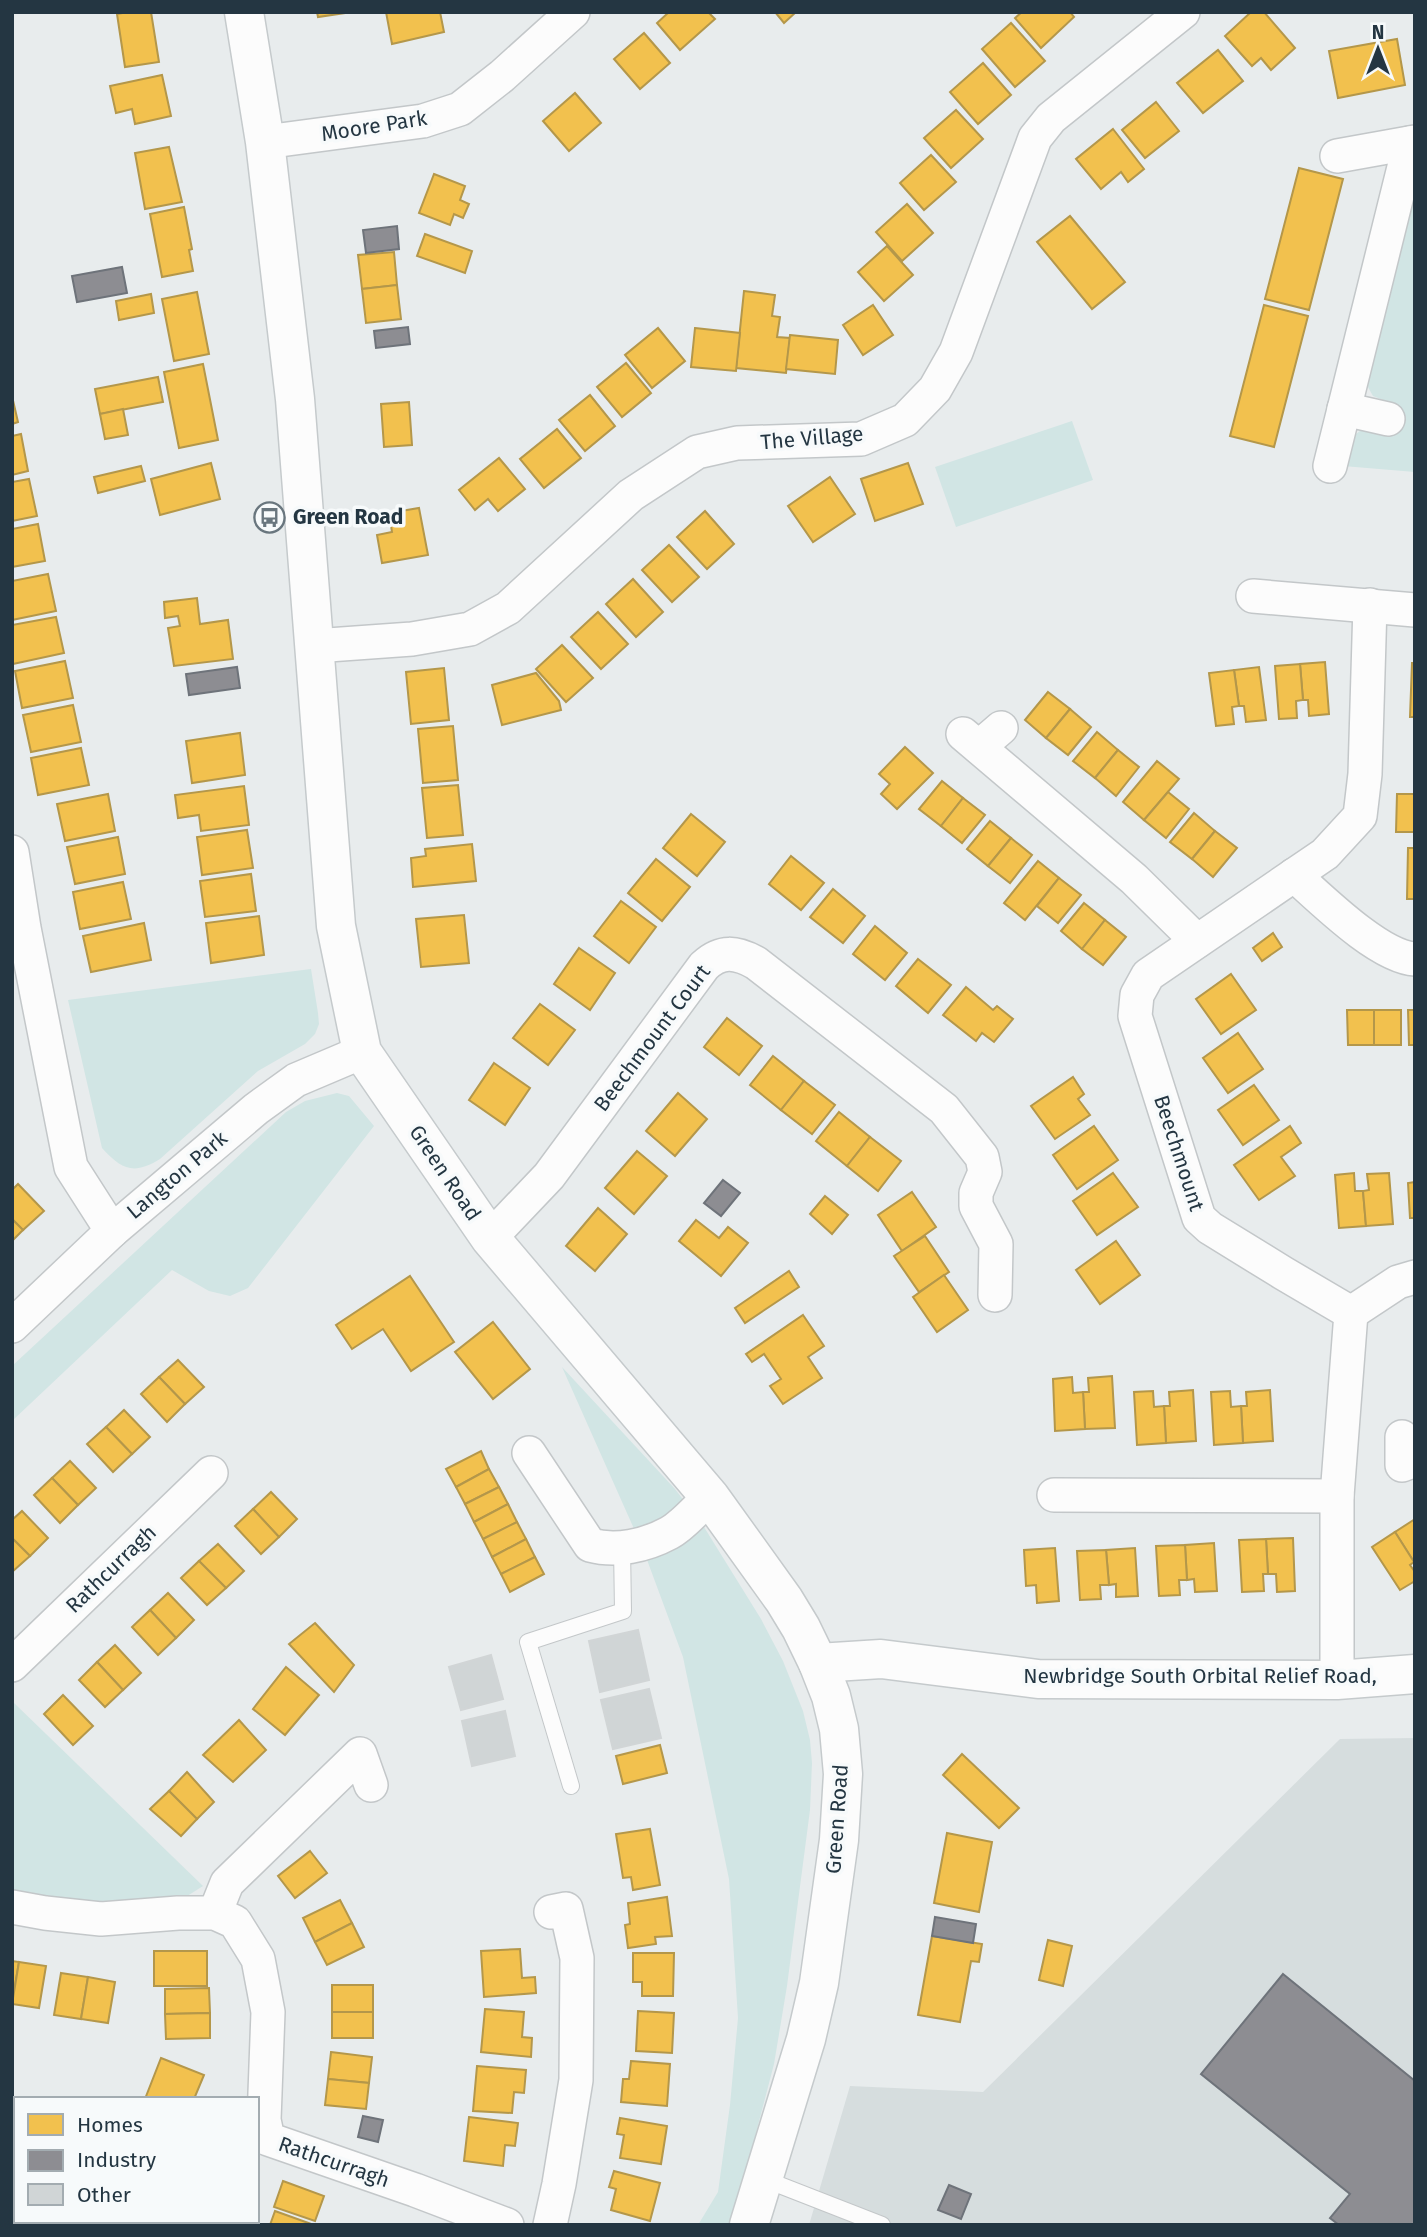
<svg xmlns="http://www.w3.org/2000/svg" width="1427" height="2237" font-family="'Fira Sans',sans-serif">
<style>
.built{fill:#d6ddde}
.green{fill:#d1e5e4}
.homes{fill:#f2c14e;stroke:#b4974a;stroke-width:2}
.industry{fill:#8d8d92;stroke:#6e737a;stroke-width:2}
.building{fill:#d0d5d6;stroke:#d1d5d6;stroke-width:2}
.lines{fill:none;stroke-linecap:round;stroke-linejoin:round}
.lane-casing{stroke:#c3c7c9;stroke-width:18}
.street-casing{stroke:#c3c7c9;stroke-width:36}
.secondary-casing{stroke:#c5cacc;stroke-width:41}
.lane{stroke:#fcfcfc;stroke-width:16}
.street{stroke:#fcfcfc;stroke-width:33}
.secondary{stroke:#fcfcfc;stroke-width:38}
.labels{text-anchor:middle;stroke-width:7;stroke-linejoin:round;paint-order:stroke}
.street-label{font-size:21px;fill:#243642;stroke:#f7fafb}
.poi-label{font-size:21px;font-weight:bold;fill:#243642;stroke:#f7fafb;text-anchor:start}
</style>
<rect width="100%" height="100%" fill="#e8eced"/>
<path class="built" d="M1415,1738V2225H809L850,2086L983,2092L1340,1739Z"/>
<g class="green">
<path d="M1415,186V472L1343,466L1350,439L1393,404L1373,396L1364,380Z"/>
<path d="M1072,421L1093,480L956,527L935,467Z"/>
<path d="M311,969L318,1013L319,1024L315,1034L305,1044L258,1071L160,1159C134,1175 122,1170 102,1148L68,1000Z"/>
<path d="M337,1093L349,1096L374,1126L248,1288L230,1296L209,1291L172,1270L12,1421V1366L286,1112L305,1101Z"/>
<path d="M562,1367L675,1489L704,1527L761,1619L783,1661L803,1711L810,1740L812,1763L810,1810L787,1986L774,2064L732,2225H698L718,2192L730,2105L738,2018L729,1879L683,1657L643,1549Z"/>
<path d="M14,1703L203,1886L184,1898L118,1906L12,1892Z"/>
</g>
<g class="homes">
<path d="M128,12H151L159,62L125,67L117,14Z"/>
<path d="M317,12H352L318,17Z"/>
<path d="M386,12H440L444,32L392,44Z"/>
<path d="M669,12H708L715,19L680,50L657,23Z"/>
<path d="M775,12H796L784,23Z"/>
<path d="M1022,12H1070L1074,17L1041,48L1015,18Z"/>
<path d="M1251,12H1264L1295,48L1271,70L1261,58L1252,66L1225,36Z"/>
<path d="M1011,23L1045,61L1015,87L982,49Z"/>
<path d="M644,33L670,63L640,89L614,59Z"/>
<path d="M1397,39L1405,85L1338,98L1329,51Z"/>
<path d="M1218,50L1243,81L1203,113L1177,83Z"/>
<path d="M983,63L1011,95L978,124L950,92Z"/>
<path d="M162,75L171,116L135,124L132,109L116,113L110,86Z"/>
<path d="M575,93L601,123L569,151L543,121Z"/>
<path d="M1156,102L1179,131L1145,158L1122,130Z"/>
<path d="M956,110L983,139L951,168L924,138Z"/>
<path d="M1113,129L1144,169L1128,182L1121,172L1101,189L1076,159Z"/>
<path d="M169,147L182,202L145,209L135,153Z"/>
<path d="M931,155L956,182L924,210L900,183Z"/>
<path d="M1299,168L1343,179L1309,310L1265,299Z"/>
<path d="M434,174L465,186L460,200L469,204L463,218L454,214L450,225L419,213Z"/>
<path d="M907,204L933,233L902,261L876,232Z"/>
<path d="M184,207L192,249L189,250L193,271L162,277L150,214Z"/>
<path d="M1070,216L1125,282L1092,309L1037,242Z"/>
<path d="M425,234L472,251L465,273L417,256Z"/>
<path d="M887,246L913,275L884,301L858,272Z"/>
<path d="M394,252L397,285L362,289L358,255Z"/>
<path d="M397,285L401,319L366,323L362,289Z"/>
<path d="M744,291L775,295L772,316L780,317L777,337L790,338L786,373L736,368Z"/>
<path d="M197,292L209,354L174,361L162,299Z"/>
<path d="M151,294L154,313L119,320L116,301Z"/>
<path d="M873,305L893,335L863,355L843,325Z"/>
<path d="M1264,305L1308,316L1274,447L1230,436Z"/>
<path d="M658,328L685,361L652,388L625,355Z"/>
<path d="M695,328L740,333L736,371L691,367Z"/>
<path d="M790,335L838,340L835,374L786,369Z"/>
<path d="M626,363L651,393L622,417L597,387Z"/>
<path d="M203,364L218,440L179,448L164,372Z"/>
<path d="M158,377L163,402L100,414L95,389Z"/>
<path d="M590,395L615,426L585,451L559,420Z"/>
<path d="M12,396L18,422L12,424Z"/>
<path d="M409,402L412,445L384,447L381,404Z"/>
<path d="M123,409L128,435L105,439L100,414Z"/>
<path d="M557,429L581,458L544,488L520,459Z"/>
<path d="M21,434L28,471L12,475V436Z"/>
<path d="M499,458L525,489L498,511L488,499L475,510L459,490Z"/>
<path d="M211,463L220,499L160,515L151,479Z"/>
<path d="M908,463L923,504L875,521L861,479Z"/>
<path d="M141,466L145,481L98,493L94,477Z"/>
<path d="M830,477L855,514L813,542L788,506Z"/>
<path d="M29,479L37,516L12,521V482Z"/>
<path d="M419,508L428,555L382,563L377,535L392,532L389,513Z"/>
<path d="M705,511L734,544L707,569L677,537Z"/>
<path d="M38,524L45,561L12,567V529Z"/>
<path d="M669,545L699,577L672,602L642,570Z"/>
<path d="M48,574L56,611L12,620V581Z"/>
<path d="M633,579L663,612L636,637L606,604Z"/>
<path d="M197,598L200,624L228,620L233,659L174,666L168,628L180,626L178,616L165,618L164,602Z"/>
<path d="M598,612L628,644L601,669L571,637Z"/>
<path d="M56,617L64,653L13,664L12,625Z"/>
<path d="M562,645L593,678L566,702L536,669Z"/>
<path d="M65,661L73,698L22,708L15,671Z"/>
<path d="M1325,662L1329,714L1309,716L1308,700H1303L1300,664Z"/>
<path d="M1412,663H1415V717H1410Z"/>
<path d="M1300,664L1303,700L1296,701L1297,718L1279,719L1275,666Z"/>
<path d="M1259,667L1266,720L1246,722L1244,706H1239L1234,670Z"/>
<path d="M444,668L449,720L411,724L406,672Z"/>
<path d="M1234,670L1239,706L1232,707L1234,724L1216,726L1209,673Z"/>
<path d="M536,673L559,701L561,710L502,725L492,685Z"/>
<path d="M1048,692L1070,709L1046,738L1025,720Z"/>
<path d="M73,705L81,742L31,752L23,715Z"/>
<path d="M1070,709L1091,727L1068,755L1046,738Z"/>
<path d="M453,726L458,780L423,783L418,729Z"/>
<path d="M1097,732L1118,750L1095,778L1073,761Z"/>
<path d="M240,733L245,775L192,783L186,741Z"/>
<path d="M905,747L933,773L897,809L881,794L890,784L879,774Z"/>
<path d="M81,748L89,785L38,795L31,758Z"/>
<path d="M1118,750L1139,767L1116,796L1095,778Z"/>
<path d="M1157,761L1179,779L1144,820L1123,802Z"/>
<path d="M942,781L963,798L941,826L919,809Z"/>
<path d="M458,785L463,835L427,838L422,788Z"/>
<path d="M244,786L249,825L201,831L199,815L178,818L175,795Z"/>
<path d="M1168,792L1189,809L1166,838L1144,820Z"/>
<path d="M108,794L115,831L65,841L57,804Z"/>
<path d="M1397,794H1415V832H1396Z"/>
<path d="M963,798L985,815L962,843L941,826Z"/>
<path d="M1194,813L1215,831L1192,859L1170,842Z"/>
<path d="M691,814L725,842L697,876L663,848Z"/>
<path d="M990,821L1011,838L988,866L967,849Z"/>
<path d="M247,830L253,868L202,875L197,837Z"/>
<path d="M1215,831L1237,848L1213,877L1192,859Z"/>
<path d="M118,837L125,874L75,884L67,847Z"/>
<path d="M1011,838L1032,855L1010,883L988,866Z"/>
<path d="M472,844L476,881L413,887L411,858L426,856L425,849Z"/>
<path d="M1408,848H1415V899H1407Z"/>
<path d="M791,856L824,883L801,910L769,884Z"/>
<path d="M656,859L690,887L662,921L628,893Z"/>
<path d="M1038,861L1059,878L1025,920L1004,903Z"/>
<path d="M251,874L256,911L205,917L200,881Z"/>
<path d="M1059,878L1081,895L1058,923L1037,906Z"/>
<path d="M123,882L131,919L80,929L73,892Z"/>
<path d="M833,889L865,916L843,943L810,917Z"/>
<path d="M621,901L656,927L629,963L594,936Z"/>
<path d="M1084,903L1105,920L1082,949L1061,931Z"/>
<path d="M464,915L469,963L421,967L416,919Z"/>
<path d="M259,916L264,955L211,963L206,923Z"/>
<path d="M1105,920L1126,937L1103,965L1082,949Z"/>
<path d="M144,923L151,960L91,972L83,936Z"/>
<path d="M875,926L907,953L885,980L853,954Z"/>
<path d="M1273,933L1282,947L1262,961L1253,948Z"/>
<path d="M579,948L615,973L590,1010L554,984Z"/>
<path d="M918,959L951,985L928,1013L896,986Z"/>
<path d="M1231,974L1256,1010L1221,1034L1196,999Z"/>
<path d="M966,987L993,1010L997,1006L1013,1019L994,1042L982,1033L976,1041L943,1015Z"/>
<path d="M540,1004L575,1030L548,1065L513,1038Z"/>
<path d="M1347,1010H1374V1045H1348Z"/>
<rect x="1374" y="1010" width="27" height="35"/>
<path d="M1408,1010H1415V1045H1409Z"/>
<path d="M727,1018L762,1046L739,1075L704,1047Z"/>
<path d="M1238,1033L1263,1069L1228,1093L1203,1058Z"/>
<path d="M773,1056L804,1081L781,1110L750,1085Z"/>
<path d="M494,1063L530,1088L505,1125L469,1100Z"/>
<path d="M1073,1077L1084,1094L1078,1099L1090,1115L1055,1139L1031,1106Z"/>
<path d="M804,1081L835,1105L812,1134L781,1110Z"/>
<path d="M1254,1085L1279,1120L1243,1145L1218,1110Z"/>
<path d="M678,1093L707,1119L675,1156L646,1131Z"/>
<path d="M839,1112L870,1137L847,1166L816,1141Z"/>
<path d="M1094,1126L1118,1160L1077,1189L1053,1155Z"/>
<path d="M1290,1126L1301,1143L1281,1157L1295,1176L1259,1200L1234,1165Z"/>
<path d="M870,1137L901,1161L878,1191L847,1166Z"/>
<path d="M637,1151L667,1176L634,1214L605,1188Z"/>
<path d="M1113,1173L1138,1207L1097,1235L1073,1201Z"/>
<path d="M1354,1173L1355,1191H1363L1366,1226L1339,1228L1335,1175Z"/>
<path d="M1389,1173L1393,1224L1366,1226L1363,1191L1369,1190L1367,1174Z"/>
<path d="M1415,1182V1218H1410L1408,1183Z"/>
<path d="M18,1184L44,1211L23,1230L12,1219V1190Z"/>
<path d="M912,1192L936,1227L902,1251L878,1215Z"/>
<path d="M825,1196L848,1215L832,1234L810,1214Z"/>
<path d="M598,1208L627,1234L595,1271L566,1246Z"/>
<path d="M12,1219L23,1230L12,1241Z"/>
<path d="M696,1220L719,1238L728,1227L748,1243L721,1276L679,1241Z"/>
<path d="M925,1236L949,1272L919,1292L894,1256Z"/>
<path d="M1116,1241L1140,1275L1100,1304L1076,1270Z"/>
<path d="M789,1271L799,1287L745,1323L735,1308Z"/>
<path d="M944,1275L968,1310L937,1332L913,1297Z"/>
<path d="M410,1276L454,1342L411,1371L383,1329L352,1349L336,1325Z"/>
<path d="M803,1315L824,1346L808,1357L822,1378L783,1404L770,1386L781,1379L764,1354L752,1362L746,1354Z"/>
<path d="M493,1322L530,1369L493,1399L455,1352Z"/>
<path d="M178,1360L204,1387L185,1404L159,1377Z"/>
<path d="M1112,1376L1115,1428L1085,1429L1083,1392H1089L1088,1378Z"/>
<path d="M159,1377L185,1404L167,1422L141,1394Z"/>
<path d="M1072,1377L1073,1393L1083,1392L1085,1429L1055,1431L1053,1379Z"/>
<path d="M1193,1390L1196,1441L1166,1443L1164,1406H1170L1169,1392Z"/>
<path d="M1270,1390L1273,1441L1243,1443L1241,1406H1247L1246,1392Z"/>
<path d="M1153,1391L1154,1407L1164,1406L1166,1443L1137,1445L1134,1392Z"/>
<path d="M1230,1391L1231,1407L1241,1406L1243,1443L1214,1445L1211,1392Z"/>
<path d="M124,1410L150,1437L132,1454L106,1427Z"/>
<path d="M106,1427L132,1454L113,1472L87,1444Z"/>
<path d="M481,1451L489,1469L456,1487L446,1469Z"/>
<path d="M70,1461L96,1488L78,1505L52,1478Z"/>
<path d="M489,1469L499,1487L465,1504L456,1487Z"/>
<path d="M52,1478L78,1505L60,1523L34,1495Z"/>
<path d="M499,1487L508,1504L474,1522L465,1504Z"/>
<path d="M271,1492L297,1519L279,1537L253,1509Z"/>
<path d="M508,1504L517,1522L483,1539L474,1522Z"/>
<path d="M253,1509L279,1537L261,1554L235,1526Z"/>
<path d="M22,1511L48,1538L30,1556L12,1538V1520Z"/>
<path d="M1415,1519V1562H1414L1395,1532Z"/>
<path d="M517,1522L526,1539L492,1557L483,1539Z"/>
<path d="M1395,1532L1414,1562L1410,1565L1415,1572V1581L1400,1590L1372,1547Z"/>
<path d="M12,1538L30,1556L12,1572Z"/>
<path d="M1293,1538L1295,1591L1277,1592L1276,1574H1268L1266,1539Z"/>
<path d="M526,1539L535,1557L501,1574L492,1557Z"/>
<path d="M1266,1539L1268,1574H1263L1264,1591L1242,1592L1239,1540Z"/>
<path d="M1214,1543L1217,1591L1195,1592L1194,1579L1187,1580L1185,1545Z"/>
<path d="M218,1544L244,1571L226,1588L199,1561Z"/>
<path d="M1185,1545L1187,1580H1179L1180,1595L1159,1596L1156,1546Z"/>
<path d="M1055,1548L1059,1601L1037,1603L1036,1585L1026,1586L1024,1550Z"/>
<path d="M1135,1548L1138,1596L1116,1597V1584L1109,1585L1106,1550Z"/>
<path d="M1106,1550L1109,1585H1100L1101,1599L1080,1600L1077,1551Z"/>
<path d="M535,1557L544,1574L510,1592L501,1574Z"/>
<path d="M199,1561L226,1588L207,1605L181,1578Z"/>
<path d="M168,1593L194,1620L176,1638L150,1610Z"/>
<path d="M150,1610L176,1638L158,1655L132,1627Z"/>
<path d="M315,1623L354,1665L334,1692L289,1644Z"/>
<path d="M115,1645L141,1673L123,1690L97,1662Z"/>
<path d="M97,1662L123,1690L105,1707L79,1680Z"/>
<path d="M286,1667L319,1695L285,1735L253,1709Z"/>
<path d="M63,1695L93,1726L73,1745L44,1714Z"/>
<path d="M239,1720L266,1750L233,1782L203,1755Z"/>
<path d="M660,1745L667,1773L623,1784L616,1756Z"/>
<path d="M962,1754L1019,1808L999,1828L943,1775Z"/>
<path d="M187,1772L214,1802L197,1819L169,1791Z"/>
<path d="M169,1791L197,1819L181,1836L150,1809Z"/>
<path d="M650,1829L660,1885L633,1890L631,1877L623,1878L616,1834Z"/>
<path d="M947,1833L992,1842L979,1912L934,1903Z"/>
<path d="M310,1851L327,1873L295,1898L278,1876Z"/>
<path d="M667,1897L672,1936L655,1937L656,1944L628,1948L625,1925L630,1924L628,1903Z"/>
<path d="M340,1900L352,1923L315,1942L303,1918Z"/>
<path d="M352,1923L364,1947L327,1965L315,1942Z"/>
<path d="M932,1936L982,1944L979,1962L971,1961L960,2022L918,2015Z"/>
<path d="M1048,1940L1072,1946L1063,1986L1039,1980Z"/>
<path d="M520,1949L522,1978L535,1977L536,1993L484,1997L481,1951Z"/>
<rect x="154" y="1951" width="53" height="35"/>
<path d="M633,1953H674L673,1996H642V1982H633Z"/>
<path d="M12,1961L19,1962L12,2003Z"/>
<path d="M19,1962L46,1966L39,2008L12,2004Z"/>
<path d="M61,1973L88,1977L81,2019L54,2015Z"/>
<path d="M88,1977L115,1982L108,2023L81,2019Z"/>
<rect x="332" y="1985" width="41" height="27"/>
<path d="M209,1988L210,2013L165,2014V1989Z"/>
<path d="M485,2009L524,2012L522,2037L532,2038L531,2057L481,2052Z"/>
<path d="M638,2011L674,2013L672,2053L636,2051Z"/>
<rect x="332" y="2012" width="41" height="26"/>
<path d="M210,2013V2038L166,2039L165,2014Z"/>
<path d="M331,2052L372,2057L369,2083L328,2079Z"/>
<path d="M161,2058L204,2075L194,2099H145Z"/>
<path d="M631,2061L670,2064L667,2106L621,2102L623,2079H629Z"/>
<path d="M477,2066L526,2070L524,2093L514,2092L512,2113L473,2111Z"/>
<path d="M328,2079L369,2083L366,2109L325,2105Z"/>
<path d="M12,2107L16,2108V2145L13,2153Z"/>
<path d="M469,2117L518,2123L515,2146L505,2145L503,2166L464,2161Z"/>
<path d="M620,2118L667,2126L661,2164L620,2158L624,2135L617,2134Z"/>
<path d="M614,2171L660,2183L650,2221L611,2210L616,2189L609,2187Z"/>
<path d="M283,2181L324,2196L315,2221L274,2207Z"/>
<path d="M275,2211L314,2225H270Z"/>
</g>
<g class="industry">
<path d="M397,226L399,249L366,253L363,230Z"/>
<path d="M122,267L127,293L77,302L72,276Z"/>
<path d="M408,327L410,344L376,348L374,331Z"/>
<path d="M237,667L240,688L189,695L186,674Z"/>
<path d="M723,1180L740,1193L721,1216L704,1203Z"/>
<path d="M935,1917L976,1924L973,1943L932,1936Z"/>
<path d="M1283,1974L1415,2081V2225H1339L1330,2218L1350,2194L1201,2074Z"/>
<path d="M363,2116L383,2120L378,2142L358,2137Z"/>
<path d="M949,2185L971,2194L961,2219L938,2210Z"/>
</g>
<g class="building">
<path d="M638,1630L649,1680L600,1692L589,1641Z"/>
<path d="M491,1655L503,1699L461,1710L449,1667Z"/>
<path d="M649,1689L661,1738L613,1749L601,1700Z"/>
<path d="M505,1711L515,1756L472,1766L462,1721Z"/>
</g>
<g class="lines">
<defs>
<g id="lane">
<path d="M571,1786L528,1642L623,1611L622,1547"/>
<path d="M764,2179L882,2225"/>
</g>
<g id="street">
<path d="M265,142L423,121L460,109L502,76L573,12"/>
<path d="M1337,156L1415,142"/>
<path d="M1344,409L1388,419"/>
<path d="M1330,466L1410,143"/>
<path d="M1253,596L1415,610"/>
<path d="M314,646L412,639L470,629L508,608L631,495L697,452L737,443L861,439L905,420L935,389L956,352L1035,138L1051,118L1183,12"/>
<path d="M963,734L1134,879L1197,941"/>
<path d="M979,747L1001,728"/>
<path d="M12,852L24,928L71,1167L112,1231"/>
<path d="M1294,875C1321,899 1379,957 1415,959"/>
<path d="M490,1238L549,1176L704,966C721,950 736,952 756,963L944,1109L982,1157L985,1172L976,1193V1206L996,1244L995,1295"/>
<path d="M1351,1313L1398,1282L1415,1277"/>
<path d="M12,1326L112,1231L256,1109L296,1080L362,1052"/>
<path d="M1402,1437V1465L1415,1460"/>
<path d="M529,1453L590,1545C616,1552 645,1546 669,1533C684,1525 697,1508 710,1497"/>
<path d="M1054,1495L1337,1496"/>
<path d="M12,1665L211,1473"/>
<path d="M1337,1680V1496L1351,1313L1283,1273L1210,1228L1199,1218L1135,1016L1137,995L1148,975L1325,854L1360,816L1365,774L1370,605"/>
<path d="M12,1907L45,1913L101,1919L178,1913H215L235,1922L258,1959L268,2012L264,2120L268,2139L415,2190L507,2225"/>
<path d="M215,1913L227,1883L360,1754L371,1785"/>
<path d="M221,2225L222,2221"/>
<path d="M550,2225L559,2184L576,2080L577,1958L566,1909L551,1912"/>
</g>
<g id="secondary">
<path d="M244,12L265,142L295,399L336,926L362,1052L490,1238L710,1497L784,1600L801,1628L818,1663L831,1696L839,1729L843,1774L839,1840L819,1983L806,2039L749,2225"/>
<path d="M818,1663L881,1659L1038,1679L1337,1680L1415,1674"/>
</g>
</defs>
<use href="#lane" class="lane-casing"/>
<use href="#street" class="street-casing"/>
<use href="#secondary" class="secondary-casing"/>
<use href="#lane" class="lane"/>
<use href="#street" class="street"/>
<use href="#secondary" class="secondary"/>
</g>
<defs>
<symbol id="bus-ring" viewBox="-11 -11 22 22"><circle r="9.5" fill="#f7fafb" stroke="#69767e" stroke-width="1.5"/><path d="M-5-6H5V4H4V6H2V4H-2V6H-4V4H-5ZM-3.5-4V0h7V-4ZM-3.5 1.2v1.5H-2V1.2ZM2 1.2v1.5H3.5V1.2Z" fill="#69767e"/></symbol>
</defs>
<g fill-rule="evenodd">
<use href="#bus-ring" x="252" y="500" width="35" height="35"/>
</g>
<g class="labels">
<g class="street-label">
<text transform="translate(374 126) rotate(-9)" y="7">Moore Park</text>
<text transform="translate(812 438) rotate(-5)" y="7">The Village</text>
<text transform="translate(652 1038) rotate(-53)" y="7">Beechmount Court</text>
<text transform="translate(1179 1153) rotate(72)" y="7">Beechmount</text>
<text transform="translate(445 1173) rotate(56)" y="7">Green Road</text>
<text transform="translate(177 1175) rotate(-40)" y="7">Langton Park</text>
<text transform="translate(111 1569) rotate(-44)" y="7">Rathcurragh</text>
<text x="1200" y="1683">Newbridge South Orbital Relief Road,</text>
<text transform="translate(837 1819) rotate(-86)" y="7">Green Road</text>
<text transform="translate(334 2162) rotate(19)" y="7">Rathcurragh</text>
</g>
<g class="poi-label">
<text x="293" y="524">Green Road</text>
</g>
</g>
<rect width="1427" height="2237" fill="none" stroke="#243642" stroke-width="28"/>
<rect x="14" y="2097" width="245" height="126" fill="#f7fafb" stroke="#a3acb1" stroke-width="2"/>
<rect x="28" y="2114" width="35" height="21" fill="#f2c14e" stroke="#a3acb1" stroke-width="2"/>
<text x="77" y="2132" font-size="21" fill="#243642">Homes</text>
<rect x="28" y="2150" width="35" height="21" fill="#8d8d92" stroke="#a3acb1" stroke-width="2"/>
<text x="77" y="2167" font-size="21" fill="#243642">Industry</text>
<rect x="28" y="2184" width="35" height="21" fill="#d0d5d6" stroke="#a3acb1" stroke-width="2"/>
<text x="77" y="2202" font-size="21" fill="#243642">Other</text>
<g transform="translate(1378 49)" stroke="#f7fafb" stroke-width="5" paint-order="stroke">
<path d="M0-5L12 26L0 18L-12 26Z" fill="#243642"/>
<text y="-10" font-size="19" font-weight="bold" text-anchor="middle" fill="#243642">N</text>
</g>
</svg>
